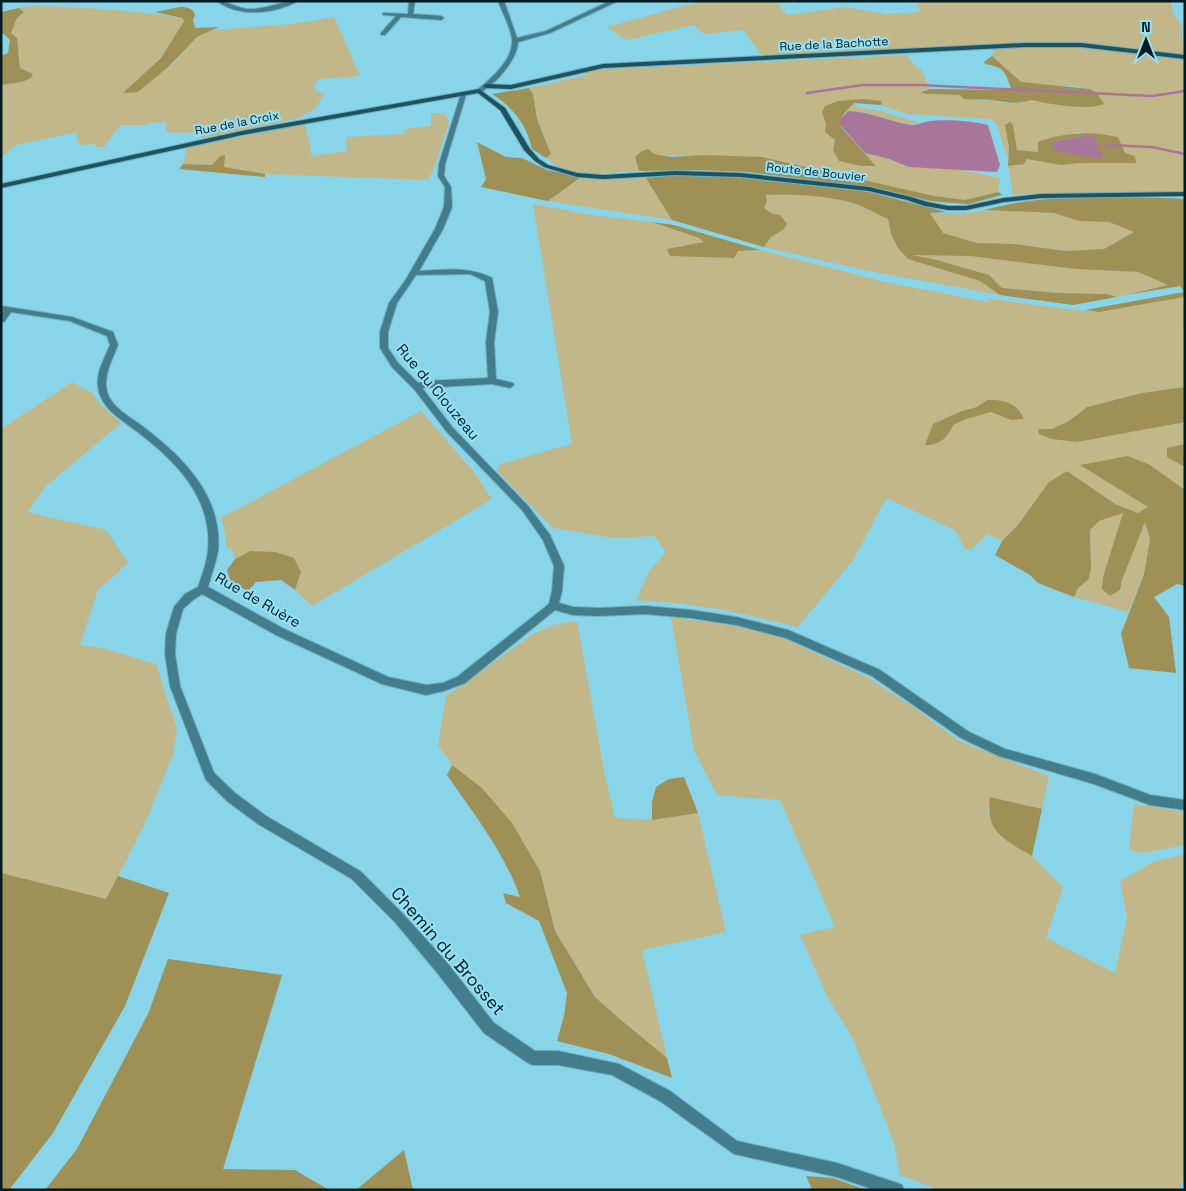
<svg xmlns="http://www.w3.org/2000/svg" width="1186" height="1191" font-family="'Space Grotesk',sans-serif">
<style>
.green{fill:#c2b788}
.forest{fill:#9f9055;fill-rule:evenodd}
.water{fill:#a8769b}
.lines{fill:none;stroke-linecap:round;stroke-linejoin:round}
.stream{stroke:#a8769b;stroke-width:2.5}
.street-casing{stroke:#6dafc0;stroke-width:2}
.secondary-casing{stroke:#6dafc0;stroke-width:2}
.street{fill:#437c8a;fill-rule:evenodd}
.secondary{fill:#1f525f;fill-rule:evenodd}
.labels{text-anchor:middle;stroke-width:4;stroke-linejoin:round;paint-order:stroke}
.far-street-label{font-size:12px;fill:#001b22;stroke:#95e1f5}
.street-label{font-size:15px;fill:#001b22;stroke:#95e1f5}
.near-street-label{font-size:18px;fill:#001b22;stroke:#95e1f5}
</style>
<rect width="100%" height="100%" fill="#88d4e8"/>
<g class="green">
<path d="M701,1H794L777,4L787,15L844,7L886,14L920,12L917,3L924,1H1171L1173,13L1181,24L1184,54L1086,44L1030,42L762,56L743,30L704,34L694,25L626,40L607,27Z"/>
<path d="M35,6C85,7 133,10 182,18L184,21C170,50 149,72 124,93C138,84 155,77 168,67C185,53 190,37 213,30L292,24L334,17L360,76L318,79L314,87L316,91L324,94L315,109L306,113L300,118L202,138L197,133L166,132V122L151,123L145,125H120L104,147H96V144L81,145L76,139L78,132L16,145L1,157V85L22,82L33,74L20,68V56L11,33L17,18L24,12L19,8Z"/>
<path d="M1022,47L1082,48L1185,59V192L1042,193L1011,195L1012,186L1008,166L1024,164L1027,159L1061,165L1081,163H1136L1125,153L1080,132L1043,140L1039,152L1017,150L1013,129L1005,125L1009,148L1008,160L996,123L990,119L907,114L881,105L882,101H838L833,150L876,166L865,153L889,159L909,167L952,168L1000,178L998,192L965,200L934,196L762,157L639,155L635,157L639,171C611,172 568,179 546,158L551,153L537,119L533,94L529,88L586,75L587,72L605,69L907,55L915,67L921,69L930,89L922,91L925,94L960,95L980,101L991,100L1004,103H1022L1031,100C1048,104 1088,111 1103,103C1087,73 1046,94 1021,82C1010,76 1002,63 992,56L995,49Z"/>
<path d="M854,103L857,108L874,109L924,124L901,123L864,112L848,111Z"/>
<path d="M431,113H444L449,122L434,168L428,180L265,174L224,167V156H220L212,165L183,164L187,147L305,124L312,156L347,151L346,137L405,134L404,129L431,126Z"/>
<path d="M581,177L600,180L646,178L672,220L548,201Z"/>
<path d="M766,195C796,194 827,195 856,204C867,208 878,215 888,219L891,234L898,248L908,259L980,281L1000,295L869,271L764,247L771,237L784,229L780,215L771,213L763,208L767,201Z"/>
<path d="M533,204L591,215L652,222L699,238L705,243L667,249L670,256C701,258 730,251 760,250L890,283L993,303L984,298L1066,309L1099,312L1185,297L1183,343L1185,387L1142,393L1087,407L1069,421L1052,429H1038L1039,434L1077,442L1185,422V444L1167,448V457L1185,467V490L1150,465H1081L1149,507L1138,513L1115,504L1067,471L1034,502L1018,525L1002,541L987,534L971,550L965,549L955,530L886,498L854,559L798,627L726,610L676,603L636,600L650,570L666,552L654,536L613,538L553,528L497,471L500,464L572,444Z"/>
<path d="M985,210L1054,213L1079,221L1109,222L1134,232L1104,249L1065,251L1015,244L977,243L943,233L929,213H966Z"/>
<path d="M919,254L970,256L1076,269L1138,272L1169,285L1117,297L1107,294L1059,293L1002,288L989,275L937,260L910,256Z"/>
<path d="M72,382L92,393L102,406L121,423L46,486L27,512L106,530L128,563L98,590L80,645L103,648L156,664L177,729L173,755L146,821L107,899L1,873V429Z"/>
<path d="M421,411L474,472L492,499L312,606L295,590L301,572L276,552L250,551L235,559L233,550L226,547V536L221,518Z"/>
<path d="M1123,513L1115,541L1120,590L1122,580L1145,521L1150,539L1144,574L1128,612L1074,597L1078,588L1089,579L1091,569L1090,530L1099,521Z"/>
<path d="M671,617L729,625L780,637L865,676L915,708L959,741L1049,776L1042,809L990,797L988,812L999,836L1032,856L1063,887L1046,938L1115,973L1127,917L1120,881L1153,862L1185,854V1178L1179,1190H940L900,1175L894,1143L853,1039L827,996L800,935L835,927L780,800L717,795L694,750Z"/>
<path d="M577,621L605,776L615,818L652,820L698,813L726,932L642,950L667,1058L621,1020L595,997L555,931L540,871L482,788L452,765L438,745L446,696L536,632L554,625Z"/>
<path d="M1134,804L1185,812V845L1142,853L1129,850Z"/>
</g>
<g class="forest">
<path d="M180,7C187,7 193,8 195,15L193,20L195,28L219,27L197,37L168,67L138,92L123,93L161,58L184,21L182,18L155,12Z"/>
<path d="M19,8L24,12L17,18L11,33L17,38L20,68L33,74L31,78L22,82L1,85V56L8,53L10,40L4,34H1V12Z"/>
<path d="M992,56L1021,82L1090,89L1096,92L1104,104C1087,111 1049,104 1031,100C1017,105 1006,102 992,100C983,99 973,100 964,99L960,95L925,94L921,92L930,89L1012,90C1004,71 1006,68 985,64L984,62Z"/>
<path d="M529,88L533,94L537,119L551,154L546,158L532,149C527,125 513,107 492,94Z"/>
<path d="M863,99L882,101L881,105L854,103L843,115L841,127L876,166H862L839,161L833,150L835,140L825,132L826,124L822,112L825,106L838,101Z"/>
<path d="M1010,122L1013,125L1017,150L1038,152V142L1043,140C1069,132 1092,131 1118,137L1125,153L1135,156L1136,163H1081L1061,165L1027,159L1024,164L1008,166L1009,148L1005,125ZM1083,136L1103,159L1050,142Z"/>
<path d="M477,142L506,157L522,158L547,170L581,177L548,201L481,187L486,179Z"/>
<path d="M648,149L654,154L672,157L703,155L762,157L934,196L965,200L998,192L1002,195L969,204L952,203L931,201L877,188L749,172L695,170L639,171L635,157L642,151Z"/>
<path d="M225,155L224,167L265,174V177L179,169L183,164L212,165L220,156Z"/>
<path d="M674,175L736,177L869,192L946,212L930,213L943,233L977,243L1015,244L1065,251L1104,249L1134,232L1109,222L1079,221L1054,213L985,210C1042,193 1124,197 1185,199V297L1099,312L1085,310L1184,292L1180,286L1126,295L1168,285L1138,272L1076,269L970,256L912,255L937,260L989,275L1002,288L1059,293L1107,294L1117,297L1073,305L1000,295L980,281L908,259L898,248L891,234L888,219C878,215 867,208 856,204C827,195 796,194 766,195L767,201L764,208L771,213L780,215L787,224L784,229L771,237L764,247L672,220L646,178Z"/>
<path d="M652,222L674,225L760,250L738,251L734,258L670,256L667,249L704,242L699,238Z"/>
<path d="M1185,387V422L1077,442L1052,439L1039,434L1038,429H1052L1069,421L1087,407L1142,393Z"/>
<path d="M987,400C1005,400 1016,402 1024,419L1011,420L991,412L966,419L953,425C948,438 938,446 925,445L933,424L962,411L977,407Z"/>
<path d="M1185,444V467L1167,457V448Z"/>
<path d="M1128,456L1150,465L1185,490V586L1177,584L1154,597L1169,617L1176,673L1129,668L1121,634L1144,574L1150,539L1145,522L1122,580L1120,590L1110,596L1102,589L1103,577L1123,513L1099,521L1090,530L1091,569L1089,579L1078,588L1074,597L1038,583L1030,575L995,555L1002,541L1018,525L1048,483L1067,471L1115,504L1138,513L1148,507L1080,465Z"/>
<path d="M250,551L276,552L294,558L301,572L295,590L281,580L256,582L248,591L231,582L227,570L235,559Z"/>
<path d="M452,765L482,788L512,823L540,871L555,931L595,997L621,1020L667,1058L672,1078L609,1054L557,1041L564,1016L567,993L539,921L506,903L503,893L520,897C504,852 474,814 447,775Z"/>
<path d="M684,777L698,813L652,820V802L656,787L669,779Z"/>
<path d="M990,797L1042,809L1032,856C1005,840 985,833 990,797Z"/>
<path d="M1,873L106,899L118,876L169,893L125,1006L53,1133L9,1190H1Z"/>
<path d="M168,959L282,975L223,1169L295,1170L329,1190H45L77,1149L148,1014Z"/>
<path d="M404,1150L413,1190H356Z"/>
<path d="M806,1176L833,1178L866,1190H812Z"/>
</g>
<g class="water">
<path d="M848,111C870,111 889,122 912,125C919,125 923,122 930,121C945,119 973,121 988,125L1000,165L997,172L909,167L889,159L865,153L841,126L840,120Z"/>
<path d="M1083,136H1092L1096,139L1103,159L1056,151L1050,142Z"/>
</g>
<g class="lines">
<g class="stream">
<path d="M807,93L863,85H920L1152,96L1185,91"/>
<path d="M1107,145L1152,147L1185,154"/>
</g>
<defs>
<g id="street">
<path d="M217,1C228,1 236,8 247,9C265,10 281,1 298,1C275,14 239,18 217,1Z"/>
<path d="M409,1H415L413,14L441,16L444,18L441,20L401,17L385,35H381V33L396,16L383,15V13L408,14Z"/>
<path d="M498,1H504L517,38L546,31L610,1H618L550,33L518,42C518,59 494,86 479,93L476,91L477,90C492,78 514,59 512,39C510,26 503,14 498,1Z"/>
<path d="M461,94L466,95L445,164L444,176L451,187L452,207L443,229L419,271C444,270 469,266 492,278L498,312L494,342L496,379L513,383L514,385L510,388L492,384L422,388L453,428L528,506L550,535L564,566L562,591L559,603L573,607L599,608L645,606L691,610L736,617L788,630L880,670L969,732L1005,749L1095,774L1150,795L1185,800V810L1150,805L1094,784L999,756L961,738L872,676L786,638L736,625L691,618L645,614L599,616L573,615L555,610L465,683L444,691L426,695L382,684L276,635L202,594L193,600L183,609L176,634L175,654L180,686L214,773L235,793L266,816L360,871L402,913L445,960L494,1023L535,1051H558L619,1064L670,1091L737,1141L837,1163L897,1183L902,1185L904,1190H875L837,1177L734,1154L660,1101L612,1075L558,1065H533L528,1063L484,1033L435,970L394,921L352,879L258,824L227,801L206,780L170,686L165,654L166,634L174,607L185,594L198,587C202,575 207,563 208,550C213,497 174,459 135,430C121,419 104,410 99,392C94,375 104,360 110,345L107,336L70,321L11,312L4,322H1V314L4,311L1,310V306L72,317L113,332L118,345C112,360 103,376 107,392C112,408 130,417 142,426C182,456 223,496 218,551C216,563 211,575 208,587L284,629L388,677L426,685L443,683L457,677L549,604L552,591L554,566L543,540L522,510L447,432L414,389L392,367L380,348V332L389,303L405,281L435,229L444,207L445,187L438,176L439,164ZM470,274L485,281L490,312L486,342L488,378L425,381L418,383L398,363L388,348V332L397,303L416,275Z"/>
</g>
<g id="secondary">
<path d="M1024,43H1081L1185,55V59L1081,47H1024L603,68L511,89L486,88L483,86L486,84L511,85L603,64Z"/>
<path d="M479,89L505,108L530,149L539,159L548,165L577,173L603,175L675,171L740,173L869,187L911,197L927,202L948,206H966L1004,198L1041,194L1185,192V196L1041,198L1004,202L966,210H948L925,206L907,200L869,191L740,177L675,175L603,179L577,177L544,167L535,161L524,150L500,110L478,93L242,135L1,188V184L242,131Z"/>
</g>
</defs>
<use href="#street" class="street-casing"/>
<use href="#secondary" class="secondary-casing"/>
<use href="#street" class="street"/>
<use href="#secondary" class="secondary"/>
</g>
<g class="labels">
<g class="far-street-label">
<text transform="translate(834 44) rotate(-3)" y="4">Rue de la Bachotte</text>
<text transform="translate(237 123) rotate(-11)" y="4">Rue de la Croix</text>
<text transform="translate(816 172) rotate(6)" y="4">Route de Bouvier</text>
</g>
<g class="street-label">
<text transform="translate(438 392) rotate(50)" y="5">Rue du Clouzeau</text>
<text transform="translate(258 600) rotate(30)" y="5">Rue de Ruère</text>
</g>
<g class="near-street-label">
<text transform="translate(448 951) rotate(49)" y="6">Chemin du Brosset</text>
</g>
</g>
<rect width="1186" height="1191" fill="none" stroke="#001b22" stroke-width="5"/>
<g transform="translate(1146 40)" stroke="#95e1f5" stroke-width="4" paint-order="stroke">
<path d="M0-4L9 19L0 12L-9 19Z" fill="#001b22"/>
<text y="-8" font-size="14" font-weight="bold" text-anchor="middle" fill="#001b22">N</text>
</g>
</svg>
